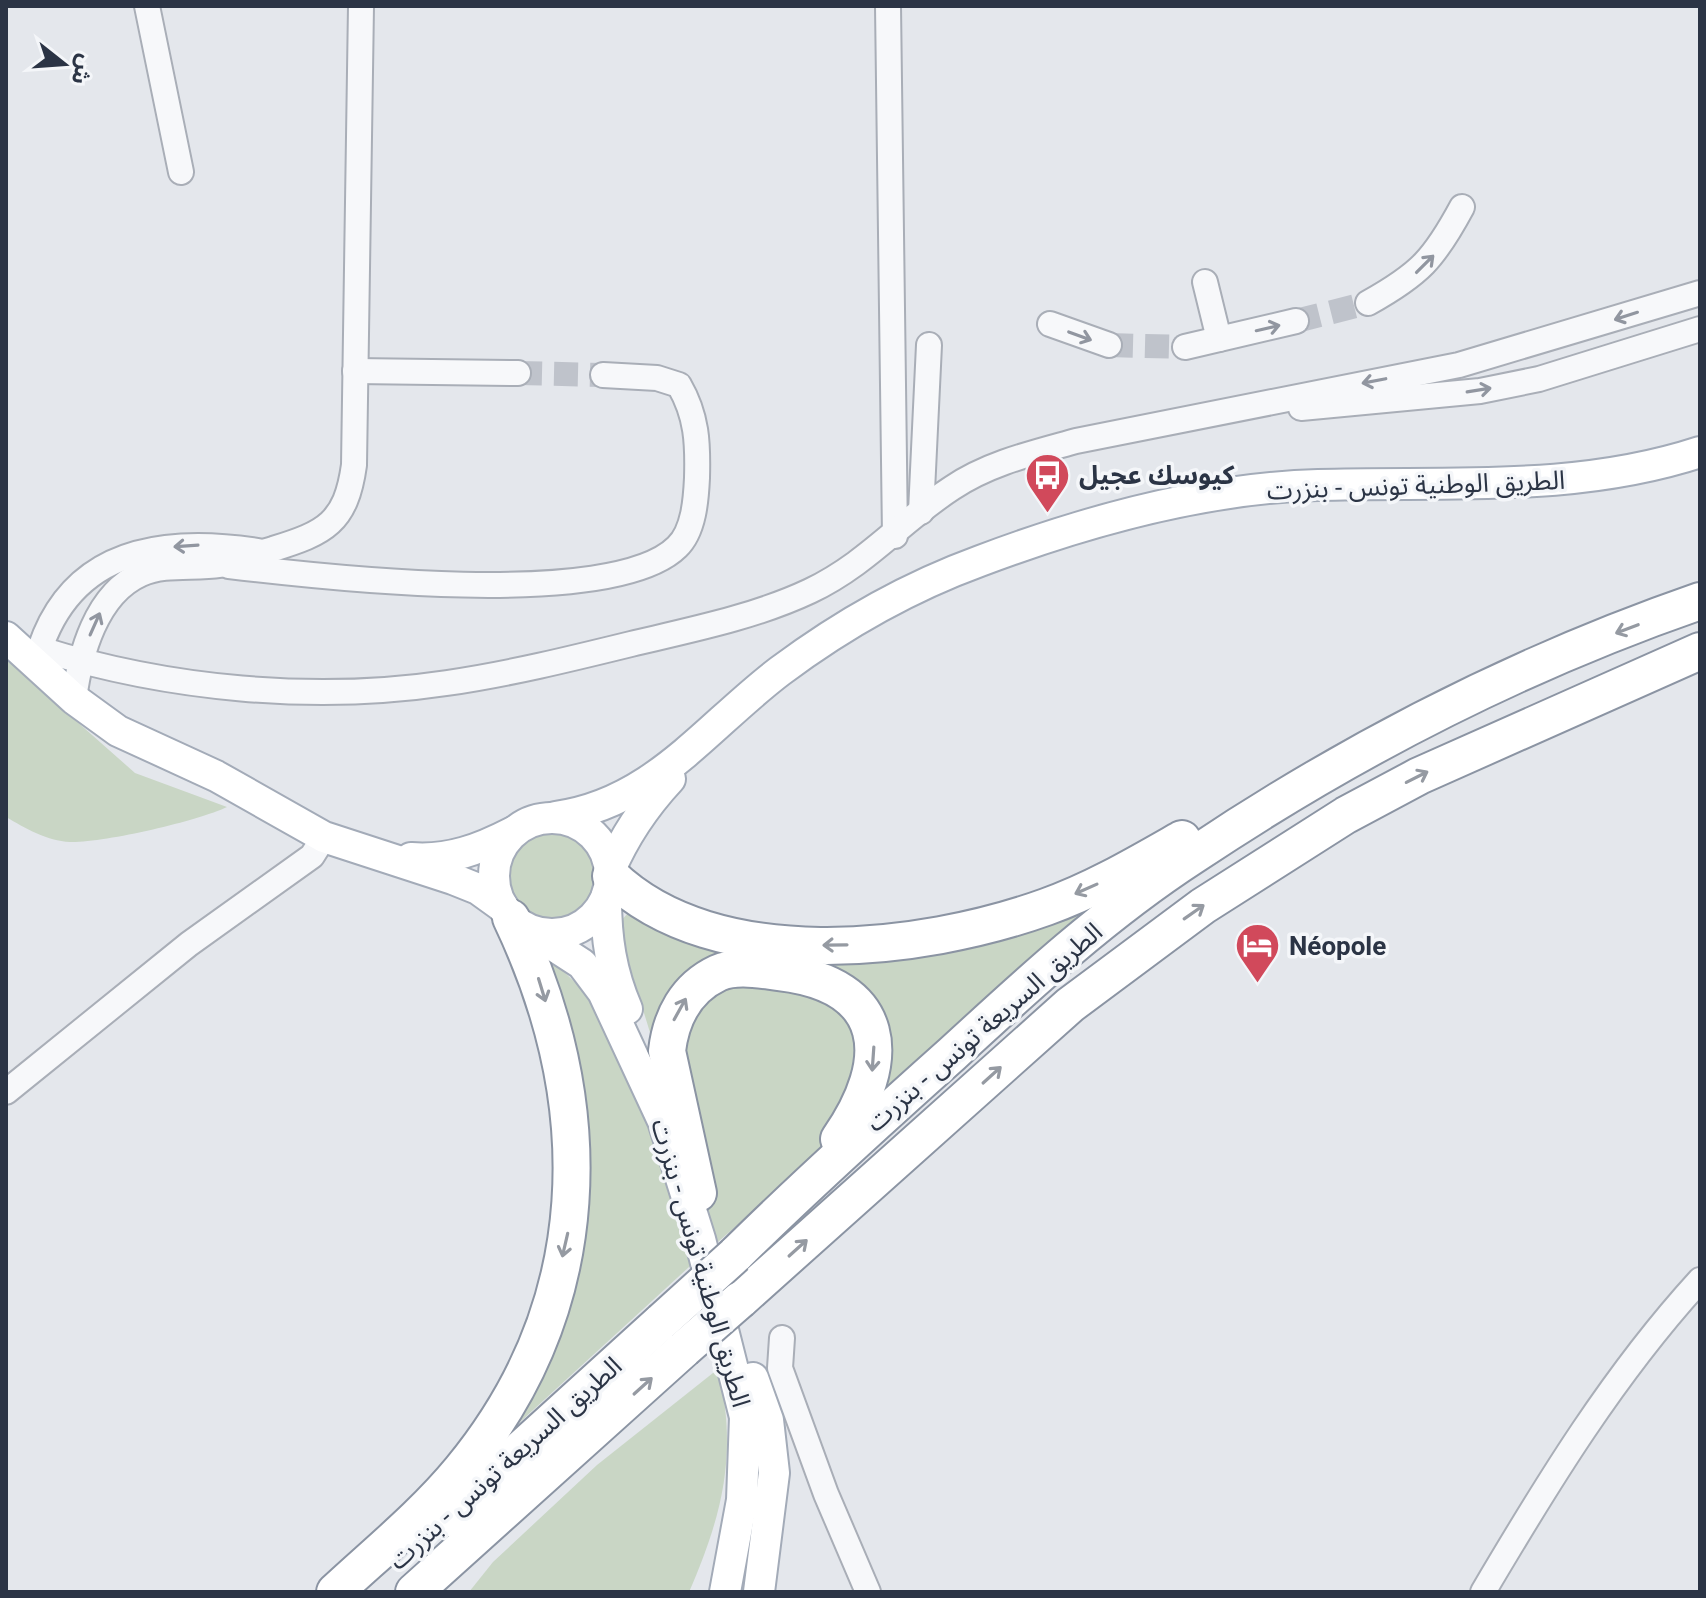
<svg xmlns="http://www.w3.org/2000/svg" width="1706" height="1598" font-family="Roboto,'Noto Sans Arabic',sans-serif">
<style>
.green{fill:#c9d6c5}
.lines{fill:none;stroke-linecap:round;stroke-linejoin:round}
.minor-tunnel{stroke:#bfc3cb;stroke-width:24;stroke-dasharray:24 12;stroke-linecap:butt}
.minor-casing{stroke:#a9aeb7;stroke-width:28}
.major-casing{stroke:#a3abb8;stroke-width:34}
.highway-casing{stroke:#8b94a3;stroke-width:40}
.minor{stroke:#f7f8fa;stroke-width:24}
.major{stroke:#fff;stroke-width:30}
.highway{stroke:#fff;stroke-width:36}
.highway-bridge-casing{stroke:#8b94a3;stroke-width:40;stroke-linecap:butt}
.highway-bridge{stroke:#fff;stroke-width:36}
.oneway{stroke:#9196a0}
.oneway2{stroke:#959aa2}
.labels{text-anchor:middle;stroke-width:7;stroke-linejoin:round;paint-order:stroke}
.poi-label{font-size:26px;font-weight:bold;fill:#2b3445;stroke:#f4f6f9;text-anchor:start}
.street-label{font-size:26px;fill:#2b3445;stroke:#f4f6f9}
</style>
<rect width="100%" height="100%" fill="#e4e7ec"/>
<g class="green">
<path d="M6,659L135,773L227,807C198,821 103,843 70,842C47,841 25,828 6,817Z"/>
<circle cx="552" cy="876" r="45"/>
<path d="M1136,879L689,1267L507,1434L567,1301L546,971L556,964L593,1000L630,1072L656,1052L617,925L629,912L661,925L802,951Z"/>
<path d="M718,1369C738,1452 723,1514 689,1592H469L493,1562L597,1465Z"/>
</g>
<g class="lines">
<g class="minor-tunnel">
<path d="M1296,321L1368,303"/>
<path d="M1109,345L1185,347"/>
<path d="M518,373L603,375"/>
</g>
<defs>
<g id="minor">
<path d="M147,6L181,172"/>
<path d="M888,6L895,536"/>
<path d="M1205,282L1219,339"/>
<path d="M1368,303C1420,274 1434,259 1462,207"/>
<path d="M1050,324L1109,345"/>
<path d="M1185,347L1296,321"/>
<path d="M355,371L518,373"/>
<path d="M1301,408L1480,391L1539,379L1700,329"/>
<path d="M921,512L929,345"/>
<path d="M229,566C321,577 612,611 677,547C694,531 696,499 697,478C698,443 697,416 679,385L657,378L603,375"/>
<path d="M40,649C168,689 314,703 447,683C509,674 570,659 631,644C690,630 755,617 810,591C867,564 901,521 952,488C989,463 1033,453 1076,441L1459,365L1700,293"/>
<path d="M36,662C65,552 156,535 258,551"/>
<path d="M74,699C80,654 96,594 141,574C165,563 194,569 220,565C238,562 255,554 273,549C325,533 346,523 354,465L361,6"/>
<path d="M6,1092L189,944L312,856L324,837"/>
<path d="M782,1338L780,1368L826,1494L868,1592"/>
<path d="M1483,1592C1548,1482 1614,1374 1700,1280"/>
</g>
<g id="major">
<path d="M6,637L74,699L118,731L216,776L324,837L453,879L478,889L503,907"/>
<path d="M555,817C653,804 706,727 780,671C843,624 906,588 980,561C1086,521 1204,488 1318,485C1447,481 1575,493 1700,452"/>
<circle cx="552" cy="876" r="58"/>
<path d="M411,858C449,861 480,849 513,832"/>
<path d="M610,870C625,835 644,807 670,779"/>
<path d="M606,898C606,938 611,972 627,1009"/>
<path d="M531,931L582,964L603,992L663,1121L700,1239L745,1417L742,1500L725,1592"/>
<path d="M753,1378L768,1420L774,1473L759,1592"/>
</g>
<g id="highway">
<path d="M611,876C715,976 921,952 1046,907C1094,890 1138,864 1182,839"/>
<path d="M698,1193L667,1051C671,1017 686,988 718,973C736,965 761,970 779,972C889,985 894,1060 839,1139"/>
<path d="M735,1255C805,1186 878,1120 952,1054C1029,983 1106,912 1194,855C1351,750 1521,663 1700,601"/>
<path d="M740,1300L1070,1005L1203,906L1346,815L1419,776L1700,651"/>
<path d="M444,1519L662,1321"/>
<path d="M335,1592C377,1553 424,1515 461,1470C597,1305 600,1105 511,918"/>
<path d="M414,1592L684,1349"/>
</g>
</defs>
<use href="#minor" class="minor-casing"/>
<use href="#major" class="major-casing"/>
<use href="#highway" class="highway-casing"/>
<use href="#minor" class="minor"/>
<use href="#major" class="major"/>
<use href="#highway" class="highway"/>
<defs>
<g id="highway-bridge">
<path d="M662,1321L735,1255"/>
<path d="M684,1349L740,1300"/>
</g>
</defs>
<use href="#highway-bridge" class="highway-bridge-casing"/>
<use href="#highway-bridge" class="highway-bridge"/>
</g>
<defs><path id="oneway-shaft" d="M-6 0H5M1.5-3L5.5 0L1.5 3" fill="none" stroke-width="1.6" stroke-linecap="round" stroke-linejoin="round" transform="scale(2)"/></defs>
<g class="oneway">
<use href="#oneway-shaft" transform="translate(1425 264) rotate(-45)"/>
<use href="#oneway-shaft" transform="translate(1626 316) rotate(162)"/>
<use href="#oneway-shaft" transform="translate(1268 328) rotate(-13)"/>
<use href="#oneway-shaft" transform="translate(1080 336) rotate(20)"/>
<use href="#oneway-shaft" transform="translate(1374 381) rotate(169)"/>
<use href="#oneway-shaft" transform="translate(1479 390) rotate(-9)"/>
<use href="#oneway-shaft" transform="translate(186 546) rotate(176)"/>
<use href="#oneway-shaft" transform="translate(95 624) rotate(-66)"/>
</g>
<g class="oneway2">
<use href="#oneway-shaft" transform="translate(1627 629) rotate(159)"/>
<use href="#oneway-shaft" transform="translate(1417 777) rotate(-27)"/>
<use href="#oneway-shaft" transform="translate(1086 889) rotate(156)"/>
<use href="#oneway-shaft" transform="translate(1194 912) rotate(-35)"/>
<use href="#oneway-shaft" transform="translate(835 945) rotate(179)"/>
<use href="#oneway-shaft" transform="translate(542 990) rotate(73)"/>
<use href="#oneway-shaft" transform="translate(680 1009) rotate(-61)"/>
<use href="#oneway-shaft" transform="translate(873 1059) rotate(94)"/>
<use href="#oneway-shaft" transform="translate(992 1075) rotate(-42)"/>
<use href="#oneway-shaft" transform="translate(565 1245) rotate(103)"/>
<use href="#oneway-shaft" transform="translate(798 1248) rotate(-42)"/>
<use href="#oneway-shaft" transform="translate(643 1386) rotate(-42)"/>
</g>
<defs>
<symbol id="bus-pin" viewBox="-11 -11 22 30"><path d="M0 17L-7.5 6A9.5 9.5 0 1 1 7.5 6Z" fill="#d1495b" stroke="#f4f6f9"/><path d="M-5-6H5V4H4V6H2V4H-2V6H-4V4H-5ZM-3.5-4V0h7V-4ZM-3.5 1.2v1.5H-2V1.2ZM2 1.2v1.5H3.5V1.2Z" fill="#fff"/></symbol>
<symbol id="hotel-pin" viewBox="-11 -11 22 30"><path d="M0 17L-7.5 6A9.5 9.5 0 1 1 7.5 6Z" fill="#d1495b" stroke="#f4f6f9"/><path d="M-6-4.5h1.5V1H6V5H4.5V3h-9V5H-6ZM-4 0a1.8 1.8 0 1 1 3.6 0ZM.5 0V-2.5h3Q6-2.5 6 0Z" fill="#fff"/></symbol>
</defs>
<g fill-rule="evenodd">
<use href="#bus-pin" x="1022" y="450" width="51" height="69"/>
<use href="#hotel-pin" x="1232" y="920" width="51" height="69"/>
</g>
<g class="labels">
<g class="poi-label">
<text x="1079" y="484">كيوسك عجيل</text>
<text x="1289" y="955">Néopole</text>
</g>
<g class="street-label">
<text transform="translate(1416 485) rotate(-2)" y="9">الطريق الوطنية تونس - بنزرت</text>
<text transform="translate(984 1027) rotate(-41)" y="9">الطريق السريعة تونس - بنزرت</text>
<text transform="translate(701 1263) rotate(74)" y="9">الطريق الوطنية تونس - بنزرت</text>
<text transform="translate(505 1463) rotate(-42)" y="9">الطريق السريعة تونس - بنزرت</text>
</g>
</g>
<rect width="1706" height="1598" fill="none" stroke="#2b3445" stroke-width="16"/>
<g transform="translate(64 64) rotate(107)" stroke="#f4f6f9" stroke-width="6" paint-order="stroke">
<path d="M0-6L14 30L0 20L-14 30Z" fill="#2b3445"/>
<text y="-12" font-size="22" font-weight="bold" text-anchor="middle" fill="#2b3445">ش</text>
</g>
</svg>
